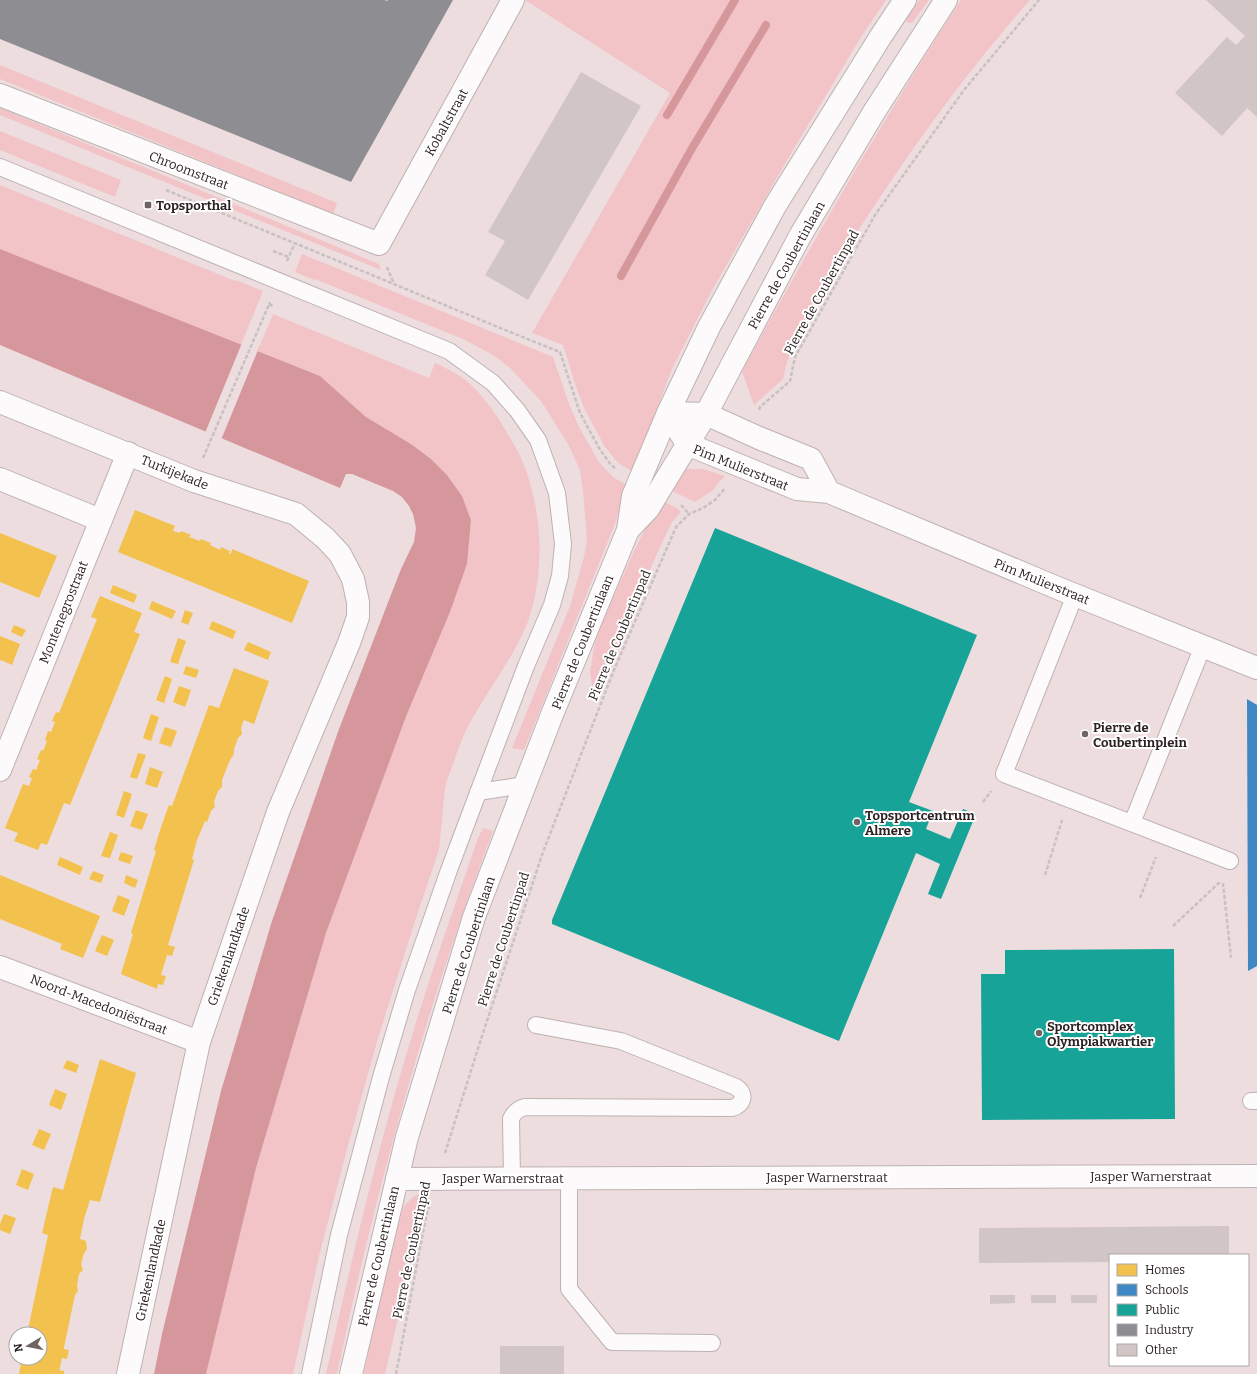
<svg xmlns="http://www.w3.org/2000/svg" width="1257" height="1374" font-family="Bitter,serif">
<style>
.green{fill:#f2c4c7}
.water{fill:#d5969c}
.pier{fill:#edddde}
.homes{fill:#f2c14e}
.schools{fill:#3f88c5}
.public{fill:#17a398}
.industry{fill:#8d8d92}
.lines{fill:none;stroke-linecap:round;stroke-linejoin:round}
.stream{stroke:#d5969c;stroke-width:8}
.building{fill:#d2c5c5}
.service-casing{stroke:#beb2b2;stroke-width:18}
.minor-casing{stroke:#beb2b2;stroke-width:24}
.path{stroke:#c8c1c2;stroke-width:2.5;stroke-dasharray:4 2;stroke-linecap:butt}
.service{stroke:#fcfafa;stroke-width:16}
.minor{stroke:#fcfafa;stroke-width:22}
.poi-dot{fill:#706364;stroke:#fff;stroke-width:1.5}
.labels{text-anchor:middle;stroke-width:4;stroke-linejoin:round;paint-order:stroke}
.street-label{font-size:13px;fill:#2d2223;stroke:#fff}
.poi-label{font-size:13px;font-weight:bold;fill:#2d2223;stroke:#fff;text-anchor:start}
</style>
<rect width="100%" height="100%" fill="#edddde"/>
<g class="green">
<path d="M525,0H886L861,37L793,150L711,292L672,369L633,472L618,463L605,447L584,408L576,387L563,345L532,333L670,93Z"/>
<path d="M919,0H929L912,23H908L906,20Z"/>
<path d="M961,0H1030C979,58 932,120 889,184C853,237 819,291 792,348L787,362L783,379L754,405L742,371C811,245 882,120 961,0Z"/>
<path d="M0,65L337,203L333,214L0,79Z"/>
<path d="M0,108L379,264L381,270L0,115Z"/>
<path d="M0,131L121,180L115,197L0,150Z"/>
<path d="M0,185L235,281L236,280L263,291L241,345L0,249Z"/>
<path d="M302,254L553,357L569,404L579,427L599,462L613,477L628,486L614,526L524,750L512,748L570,606L584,557L587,539L583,491L580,470L568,444L541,401L510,368L493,355L463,339L315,279L314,280L295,272Z"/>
<path d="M273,314L429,378L435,363C444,367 452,371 460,376C476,387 489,404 500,421C507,433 515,445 521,458C543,508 546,573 527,624C513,658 490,687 472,719C461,738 455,760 447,780L445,788L439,850L416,918L378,1038L350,1138L320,1252L293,1374H206L256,1168L326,933L407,714L450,612L467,564L471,520L462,496L447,475L431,459L411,444L366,417L320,376L256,351L260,345Z"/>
<path d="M687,469H703L725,476L719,482L713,490L695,502L666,488L679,473Z"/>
<path d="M660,500L677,508L681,512L672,522L660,547L597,690L592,685L590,672L594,648L598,631L635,549Z"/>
<path d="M483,828L493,831C480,866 467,901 455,936C407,1079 368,1226 337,1374H326C351,1262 377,1150 411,1039C431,972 455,905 478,838Z"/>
<path d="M425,1191L428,1192L385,1374H364L377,1312L403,1207L413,1197Z"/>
</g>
<path class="water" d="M0,249L320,376L366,417L411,444L431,459L447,475L462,496L471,520L467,564L450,612L407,714L326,933L256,1168L206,1374H154L162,1334L221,1091L272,921L339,729L401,569L414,542L416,528L413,514L409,506L402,497L393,491L352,474H346L340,488L0,345Z"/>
<path class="pier" d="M242,343L258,350L221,440L205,433Z"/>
<g class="homes">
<path d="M135,510L175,526L173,531L180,533L181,531L191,535L189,537L192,538L200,541L201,539L211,543L210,545L220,550L221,547L230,551L229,554H231L232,549L309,581L292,623L118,552Z"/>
<path d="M0,533L57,556L39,598L0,582Z"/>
<path d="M113,585L137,595L134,603L110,593Z"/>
<path d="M100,596L142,613L134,632L140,634L70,805L64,803L47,845L41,843L38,850L14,841L18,833L5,828L23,784L29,786L32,778L29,777L33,769L36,770L40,760L37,759L41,750L43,751L47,741L45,740L48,731L51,732L55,722L52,721L56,712L59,713L97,619L91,617Z"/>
<path d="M152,601L176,611L172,619L149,609Z"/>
<path d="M185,610L193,613L188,625L181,622Z"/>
<path d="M212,621L236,631L233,639L209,629Z"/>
<path d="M14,625L26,630L22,637L11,632Z"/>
<path d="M0,636L20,644L12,665L1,660L0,661Z"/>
<path d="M178,638L186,641L178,664L170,662Z"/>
<path d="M248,642L271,652L268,660L244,650Z"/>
<path d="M186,666L199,670L196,678L183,674Z"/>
<path d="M234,668L269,681L254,724L244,720L241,728L242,734L238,738L234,749V754L230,760L222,780V787L218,791L214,802L215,807L211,811L207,822L205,821L197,840L192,859L194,860L168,945L175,947L172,956L167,955L161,975L166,976L163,985L158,984L157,989L121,974L133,934L131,933L156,851L154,850L161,827L169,805L172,806L209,705L219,708Z"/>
<path d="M165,676L172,679L164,703L156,700Z"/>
<path d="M179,686L191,690L185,707L173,702Z"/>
<path d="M151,714L159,717L151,741L143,738Z"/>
<path d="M165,727L177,731L171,747L159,743Z"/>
<path d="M138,753L146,755L137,779L130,777Z"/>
<path d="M150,767L163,772L157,788L145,784Z"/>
<path d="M124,791L132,794L124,818L116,815Z"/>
<path d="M136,810L148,814L142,830L130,826Z"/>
<path d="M110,832L118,835L110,858L101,856Z"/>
<path d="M121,852L133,856L130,864L118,860Z"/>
<path d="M60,857L83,867L80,875L57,865Z"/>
<path d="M93,871L104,875L101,883L89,879Z"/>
<path d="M0,875L100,916L83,958L60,949L62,944L0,919Z"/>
<path d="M126,875L138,880L135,888L124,883Z"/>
<path d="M118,895L130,900L124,916L112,911Z"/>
<path d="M102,935L114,940L107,956L95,951Z"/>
<path d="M100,1059L136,1073L100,1202L90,1200L84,1219L80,1239L86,1241L87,1249L84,1253L81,1264L83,1270L79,1274L77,1285L78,1291L75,1295L64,1347V1349L69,1350L67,1359L62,1358L60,1368L59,1370L64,1371V1374H19L22,1358H40V1334H27L48,1235L42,1233L53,1187L63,1190Z"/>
<path d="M67,1060L79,1065L76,1073L63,1068Z"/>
<path d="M55,1089L67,1094L61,1110L49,1105Z"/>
<path d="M39,1129L51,1134L44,1150L32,1145Z"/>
<path d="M22,1169L34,1174L28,1190L16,1185Z"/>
<path d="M4,1214L16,1218L10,1234L0,1230V1224Z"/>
</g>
<path class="schools" d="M1247,699L1257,705V966L1248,971Z"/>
<g class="public">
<path d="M715,528L977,635L909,802L933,811L926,829L950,839L963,809L976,814L941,899L928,894L940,864L916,853L839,1041L552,924V920Z"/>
<path d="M1174,949L1175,1119L982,1120L981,974H1005V950Z"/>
</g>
<path class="industry" d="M0,0H385L387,1L388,0H453L351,182L0,39Z"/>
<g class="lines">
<g class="stream">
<path d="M667,115L735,0"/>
<path d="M621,276L691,150L766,25"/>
</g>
</g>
<g class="building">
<path d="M1206,0H1257V117L1247,108L1222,136L1175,93L1227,37L1236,45L1245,36Z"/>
<path d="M581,72L641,106L528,300L485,275L505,241L488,232Z"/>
<path d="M1229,1226V1255H1110V1262L979,1263V1228Z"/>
<path d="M990,1295H1015V1303L990,1304Z"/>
<rect x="1031" y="1295" width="25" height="8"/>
<rect x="1071" y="1295" width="26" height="8"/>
<rect x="500" y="1346" width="64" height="28"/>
</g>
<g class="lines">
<defs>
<g id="service">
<path d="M0,167L449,351L493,383L517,410L538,440L557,493L563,544L560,576L552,605L526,666L487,769L449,870L407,990L381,1077L339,1235L310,1374"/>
<path d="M1075,595L1004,774L1230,861"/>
<path d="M478,792L525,785"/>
<path d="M1132,823L1203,646"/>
<path d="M1251,1101H1257"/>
<path d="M512,1177L511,1119C514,1112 518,1109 525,1107L732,1108C743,1105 747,1094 736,1087L621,1041L536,1025"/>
<path d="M569,1177V1289L612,1342L712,1343"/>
</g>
<g id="minor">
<path d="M0,95L379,244L513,0"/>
<path d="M0,402L194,481L296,514L325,538L340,554L353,579L358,602V617L349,643L278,812L199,1042L128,1374"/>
<path d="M0,479L100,520"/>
<path d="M829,492L811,459L759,438L706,414L668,413L687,444L797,489L829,492L1060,589L1257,668"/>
<path d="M628,530L648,509L706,414L800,236L874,112L946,0"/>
<path d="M0,770L128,453"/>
<path d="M0,967L199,1042"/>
<path d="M397,1179L1257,1176"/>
<path d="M351,1374L407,1137L474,917L553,712L628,530L633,496L638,484L668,413L709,327L775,206L881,36L905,0"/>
</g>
</defs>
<use href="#service" class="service-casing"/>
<use href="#minor" class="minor-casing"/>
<g class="path">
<path d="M166,190L510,332L560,352L580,413L599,448L611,465L616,469"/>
<path d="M273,251L289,257"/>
<path d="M287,261L295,243"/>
<path d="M387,267L394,284"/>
<path d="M269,304L273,306"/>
<path d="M759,410L760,407L790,381L795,357L875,215L964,90L1039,0"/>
<path d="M203,458L270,302"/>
<path d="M681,505L689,514"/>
<path d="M983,802L991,791"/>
<path d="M1045,875L1062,820"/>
<path d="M1223,883L1231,958"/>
<path d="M1140,898L1156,857"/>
<path d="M1173,926L1221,881"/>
<path d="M445,1153L481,1039L543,852L614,670L676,527L689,514L703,508L715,500L725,488"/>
<path d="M396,1374L426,1217L430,1203"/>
</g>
<use href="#service" class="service"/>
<use href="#minor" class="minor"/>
</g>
<g class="poi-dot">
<rect x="144" y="201" width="8" height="8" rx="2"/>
<circle cx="1085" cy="734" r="4"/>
<circle cx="857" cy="822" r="4"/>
<circle cx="1039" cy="1033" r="4"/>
</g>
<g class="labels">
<g class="street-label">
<text transform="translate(446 122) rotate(-61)" y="5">Kobaltstraat</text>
<text transform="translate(189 170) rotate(21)" y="5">Chroomstraat</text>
<text transform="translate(786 265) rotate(-61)" y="5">Pierre de Coubertinlaan</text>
<text transform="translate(821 292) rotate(-61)" y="5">Pierre de Coubertinpad</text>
<text transform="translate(741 467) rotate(22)" y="5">Pim Mulierstraat</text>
<text transform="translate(175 472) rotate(22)" y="5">Turkijekade</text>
<text transform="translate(1042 581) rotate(22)" y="5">Pim Mulierstraat</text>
<text transform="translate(63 612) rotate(-68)" y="5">Montenegrostraat</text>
<text transform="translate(619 635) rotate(-67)" y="5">Pierre de Coubertinpad</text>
<text transform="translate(582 642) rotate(-68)" y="5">Pierre de Coubertinlaan</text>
<text transform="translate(503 939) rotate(-72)" y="5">Pierre de Coubertinpad</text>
<text transform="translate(468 945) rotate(-72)" y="5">Pierre de Coubertinlaan</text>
<text transform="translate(228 956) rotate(-71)" y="5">Griekenlandkade</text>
<text transform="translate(99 1004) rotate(21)" y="5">Noord-Macedoniëstraat</text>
<text x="1151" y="1181">Jasper Warnerstraat</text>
<text x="827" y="1182">Jasper Warnerstraat</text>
<text x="503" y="1183">Jasper Warnerstraat</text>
<text transform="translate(411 1250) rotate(-78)" y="5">Pierre de Coubertinpad</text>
<text transform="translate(378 1256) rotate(-77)" y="5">Pierre de Coubertinlaan</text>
<text transform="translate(150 1270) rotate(-78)" y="5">Griekenlandkade</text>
</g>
<g class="poi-label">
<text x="156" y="210">Topsporthal</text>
<text x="1093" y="732">Pierre de<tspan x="1093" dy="15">Coubertinplein</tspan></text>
<text x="865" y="820">Topsportcentrum<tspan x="865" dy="15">Almere</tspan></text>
<text x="1047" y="1031">Sportcomplex<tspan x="1047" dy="15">Olympiakwartier</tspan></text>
</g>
</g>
<rect x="1109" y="1254" width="140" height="112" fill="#ffffff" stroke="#aba7a7"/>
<rect x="1117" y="1264" width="20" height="12" fill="#f2c14e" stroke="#aba7a7"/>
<text x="1145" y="1274" font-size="12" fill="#2d2223">Homes</text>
<rect x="1117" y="1284" width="20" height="12" fill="#3f88c5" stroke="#aba7a7"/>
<text x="1145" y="1294" font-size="12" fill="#2d2223">Schools</text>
<rect x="1117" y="1304" width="20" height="12" fill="#17a398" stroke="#aba7a7"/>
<text x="1145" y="1314" font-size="12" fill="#2d2223">Public</text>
<rect x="1117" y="1324" width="20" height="12" fill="#8d8d92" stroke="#aba7a7"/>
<text x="1145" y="1334" font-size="12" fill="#2d2223">Industry</text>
<rect x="1117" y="1344" width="20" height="12" fill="#d2c5c5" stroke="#aba7a7"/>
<text x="1145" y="1354" font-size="12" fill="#2d2223">Other</text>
<g transform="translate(28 1346) rotate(260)"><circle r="19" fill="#ffffff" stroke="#aba7a7"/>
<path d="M0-3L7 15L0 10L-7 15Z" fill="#706364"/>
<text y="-6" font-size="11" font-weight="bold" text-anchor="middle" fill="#2d2223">N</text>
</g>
</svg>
